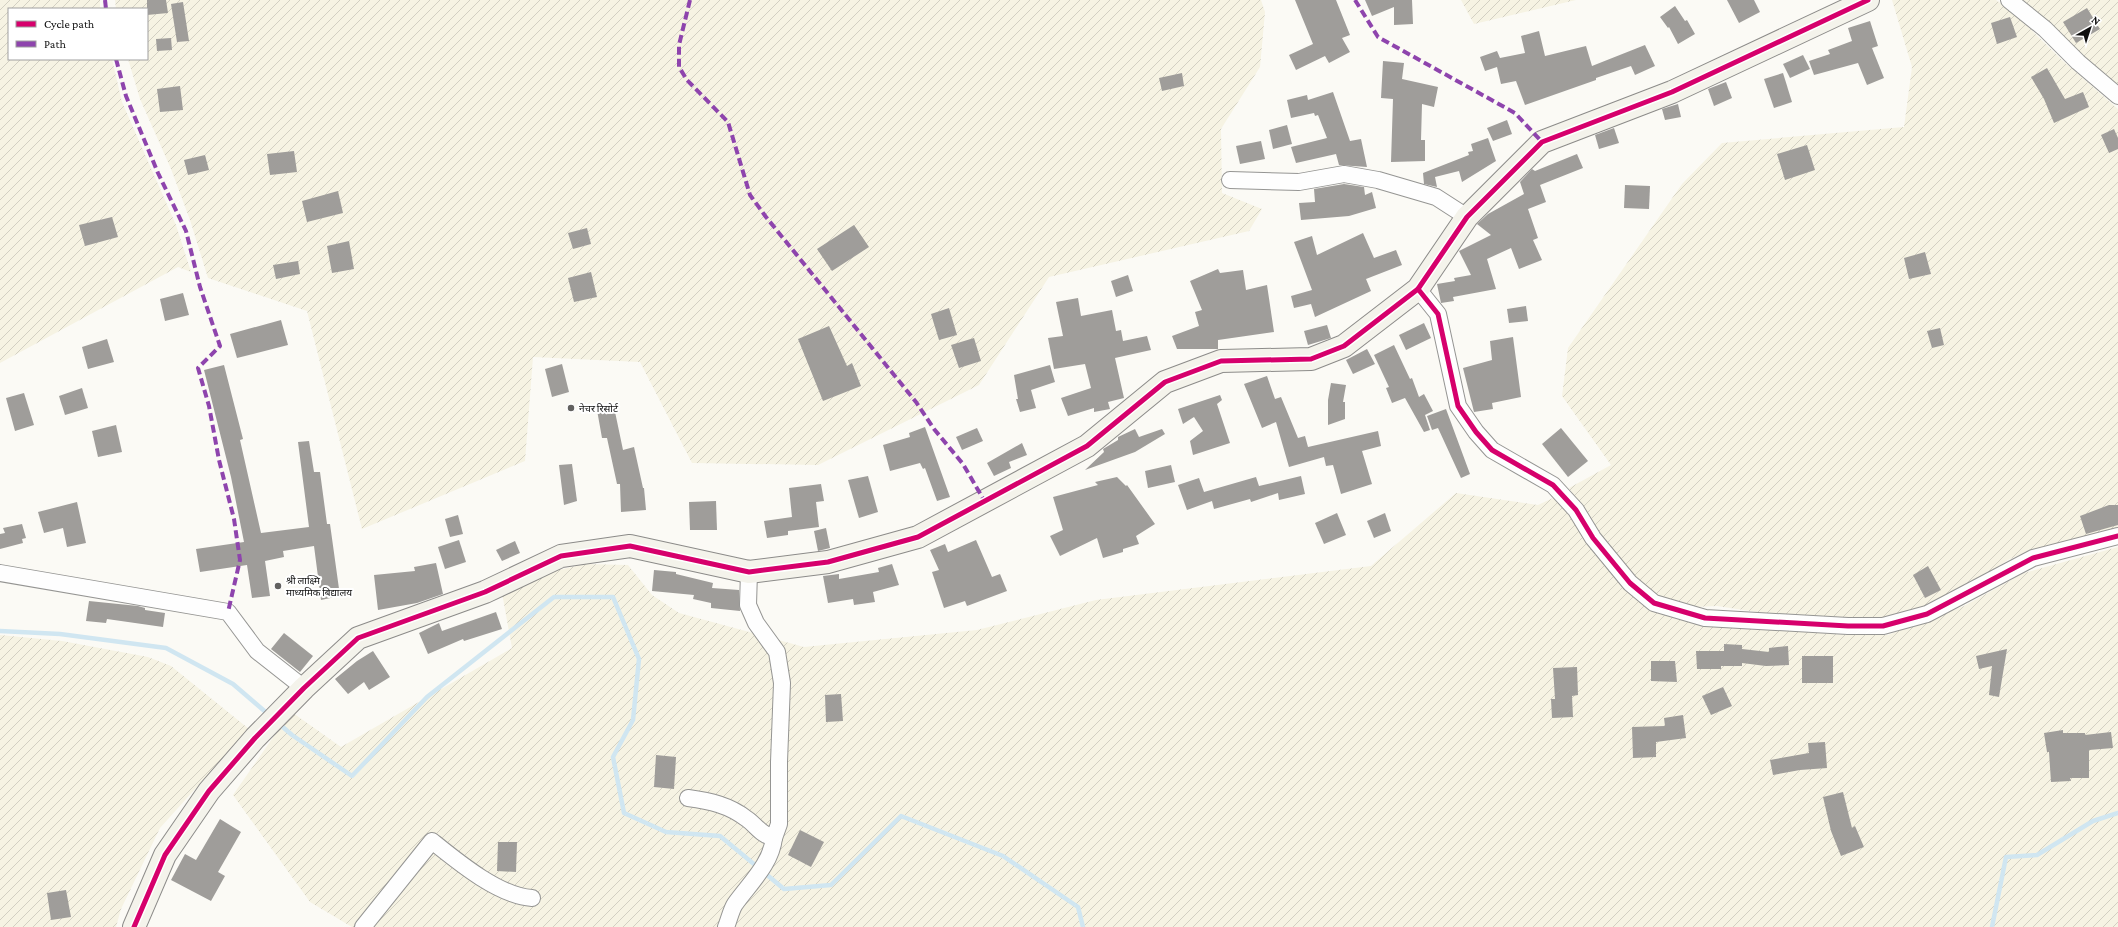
<svg xmlns="http://www.w3.org/2000/svg" width="2118" height="927" font-family="'Crimson Pro','Noto Sans Devanagari',serif">
<style>
.farmland{fill:url(#farmland-furrows)}
.lines{fill:none;stroke-linecap:round;stroke-linejoin:round}
.stream{stroke:#d0e6f1;stroke-width:4.5}
.building{fill:#9f9d9a}
.street-casing{stroke:#959593;stroke-width:18}
.secondary-casing{stroke:#8c8b89;stroke-width:24}
.street{stroke:#fefefe;stroke-width:16}
.secondary{stroke:#f4f3eb;stroke-width:22}
.quiet{stroke:#8e44ad;stroke-width:4;stroke-dasharray:8 4;stroke-linecap:butt}
.cycleway-casing{stroke:#fff;stroke-width:8}
.cycleway{stroke:#d6006c;stroke-width:5}
.poi-dot{fill:#626160;stroke:#fff;stroke-width:1.5}
.labels{text-anchor:middle;stroke-width:4;stroke-linejoin:round;paint-order:stroke}
.poi-label{font-size:10px;fill:#0f0f0f;stroke:#fff;text-anchor:start}
</style>
<defs>
<pattern id="farmland-furrows" width="10" height="10" patternUnits="userSpaceOnUse"><rect width="10" height="10" fill="#f6f3e3"/><path d="M-1 1l2-2M0 10L10 0M9 11l2-2" fill="none" stroke="#d2cfc2"/></pattern>
</defs>
<rect width="100%" height="100%" fill="#fbfaf5"/>
<g class="farmland">
<path d="M0,0H100V9H9V59H112L122,102L176,225L191,272L178,267L0,363Z"/>
<path d="M115,0H1261L1265,12L1260,67L1221,129L1222,193L1262,209L1249,231L1049,277L979,385L818,465L692,463L640,362L533,357L525,461L362,529L307,311L208,278L190,220L171,169L140,99L128,59H147V9H116Z"/>
<path d="M1461,0H1576L1474,24Z"/>
<path d="M1892,0H1996L2014,13L2063,61L2118,109V531L2083,541L2033,549L2008,560L1964,588L1917,611L1871,620L1783,616L1717,606L1696,607L1663,601L1643,587L1608,550L1569,488L1611,465L1562,396L1568,348L1682,184L1722,143L1904,127L1912,67Z"/>
<path d="M2020,0H2118V89Z"/>
<path d="M1456,493L1538,505L1555,497L1615,577L1645,606L1664,615L1714,625L1847,635H1888L1964,606L2024,573L2118,547V927H352L310,902L233,795L274,736L293,713L341,747L512,648L502,593L541,574L585,564L628,565L652,595L679,613L804,647L977,630L1096,600L1371,566Z"/>
<path d="M0,635L62,641L148,657L171,666L249,729L160,828L121,909L116,927H0Z"/>
</g>
<g class="lines">
<g class="stream">
<path d="M0,631L60,634L166,648L233,684L269,715"/>
<path d="M277,722L292,735L352,776L427,697L554,597H613L639,659L633,720L613,757L624,813L666,832L720,836L784,889L831,885L901,816L1003,856L1078,907L1083,927"/>
<path d="M1992,927L2006,857L2037,855L2093,821L2118,813"/>
</g>
</g>
<g class="building">
<path d="M147,0H166L168,13L147,15Z"/>
<path d="M1295,0H1336L1350,35L1342,38L1350,52L1329,63L1325,56L1296,70L1289,55L1313,44Z"/>
<path d="M1365,0H1412L1413,24L1394,25V7L1372,16Z"/>
<path d="M1727,0H1754L1760,12L1739,23Z"/>
<path d="M183,2L189,41L177,42L171,4Z"/>
<path d="M1675,6L1685,21L1687,20L1695,34L1678,44L1669,27L1668,28L1660,17Z"/>
<path d="M2087,8L2100,29L2076,43L2063,22Z"/>
<path d="M2010,17L2017,37L1997,44L1991,23Z"/>
<path d="M1870,21L1878,46L1872,48L1884,78L1867,85L1858,63L1814,75L1809,61L1830,54L1828,50L1852,41L1848,28Z"/>
<path d="M1539,31L1545,56L1586,46L1592,66L1645,45L1655,66L1635,75L1631,66L1596,78V80L1525,105L1516,81L1501,84L1497,67L1485,71L1480,57L1497,51L1500,58L1525,53L1521,36Z"/>
<path d="M171,38L172,50L157,51L156,39Z"/>
<path d="M1803,55L1810,69L1790,78L1783,64Z"/>
<path d="M1383,61L1404,63L1402,79L1438,87L1434,107L1422,104L1421,140H1425V161L1391,162L1393,99L1381,98Z"/>
<path d="M2047,68L2065,99L2083,92L2089,107L2054,123L2044,99L2031,77Z"/>
<path d="M1182,73L1184,86L1162,91L1159,78Z"/>
<path d="M1783,73L1792,102L1774,108L1764,79Z"/>
<path d="M1726,82L1732,98L1714,106L1708,89Z"/>
<path d="M180,86L183,110L160,112L157,89Z"/>
<path d="M1333,92L1350,141L1361,139L1367,167L1339,165L1336,154L1296,163L1291,147L1327,138L1318,115L1315,116L1314,113L1291,118L1287,100L1307,95L1308,100Z"/>
<path d="M1678,104L1681,117L1665,120L1662,109Z"/>
<path d="M1507,120L1512,134L1493,141L1487,128Z"/>
<path d="M1287,125L1292,144L1273,149L1269,130Z"/>
<path d="M1614,128L1619,143L1599,149L1595,135Z"/>
<path d="M2114,129L2118,138V149L2109,153L2101,135Z"/>
<path d="M1488,138L1496,161L1462,182L1459,171L1435,177L1437,187L1424,184L1423,173L1469,155L1468,152L1473,151L1471,144Z"/>
<path d="M1261,141L1265,159L1240,164L1236,146Z"/>
<path d="M1807,145L1815,170L1785,180L1777,154Z"/>
<path d="M294,151L297,172L270,175L267,154Z"/>
<path d="M1577,154L1583,168L1540,185L1546,202L1528,209L1538,238L1533,240L1542,260L1519,269L1511,248L1487,259L1496,289L1453,297L1454,301L1441,303L1437,284L1455,281L1454,278L1471,275L1459,251L1491,235L1477,224L1488,214L1524,194L1520,182L1532,169L1535,171Z"/>
<path d="M205,155L209,170L188,175L184,160Z"/>
<path d="M1344,184L1364,187L1365,195L1372,192L1376,208L1349,216L1301,220L1299,203L1315,202L1314,189Z"/>
<path d="M1625,185L1650,186L1649,209L1624,208Z"/>
<path d="M338,191L343,213L307,222L302,201Z"/>
<path d="M112,217L118,237L85,246L79,225Z"/>
<path d="M854,225L869,247L832,271L817,249Z"/>
<path d="M587,228L591,244L573,249L568,233Z"/>
<path d="M1363,233L1374,258L1396,250L1402,265L1366,279L1371,291L1315,317L1311,304L1294,308L1291,296L1312,290L1294,242L1312,236L1317,255Z"/>
<path d="M349,241L354,269L332,273L327,246Z"/>
<path d="M1925,252L1931,274L1909,279L1904,258Z"/>
<path d="M298,261L300,274L276,279L273,265Z"/>
<path d="M1218,269L1220,273L1243,270L1246,290L1267,285L1274,332L1218,340V349H1177L1172,336L1199,326L1195,312L1202,310L1190,281Z"/>
<path d="M591,272L597,297L574,302L568,278Z"/>
<path d="M1128,275L1133,291L1116,297L1111,281Z"/>
<path d="M183,293L189,315L165,321L160,299Z"/>
<path d="M1078,298L1081,316L1112,310L1116,331L1121,330L1123,341L1147,336L1151,350L1115,358L1124,398L1108,402L1110,409L1094,412V408L1068,416L1061,398L1091,388L1085,364L1054,369L1048,338L1063,336L1056,302Z"/>
<path d="M1526,306L1528,321L1509,323L1507,309Z"/>
<path d="M949,308L957,335L939,340L931,314Z"/>
<path d="M281,320L288,345L237,358L230,334Z"/>
<path d="M1424,323L1431,338L1406,350L1399,335Z"/>
<path d="M1327,325L1331,338L1308,345L1304,331Z"/>
<path d="M829,326L847,366L852,363L861,386L823,401L798,339Z"/>
<path d="M1940,328L1944,345L1932,348L1927,331Z"/>
<path d="M1513,337L1521,397L1492,403L1493,409L1474,412L1463,368L1492,360L1490,341Z"/>
<path d="M974,338L981,361L959,368L951,345Z"/>
<path d="M107,339L114,362L88,369L82,347Z"/>
<path d="M1394,345L1410,379L1412,378L1419,397L1424,394L1433,411L1425,415L1430,430L1424,432L1405,398L1392,403L1386,388L1389,387L1374,355Z"/>
<path d="M1367,349L1375,364L1353,374L1346,360Z"/>
<path d="M562,364L569,392L552,397L545,369Z"/>
<path d="M224,365L243,439L240,440L261,533L309,527L298,442L309,441L314,472H320L327,524H330L340,596L321,600L314,546L283,551L284,557L265,561L270,596L252,598L247,565L200,572L196,549L244,542L231,477L204,370Z"/>
<path d="M1050,365L1055,382L1031,390L1036,408L1020,412L1016,399H1018L1014,375Z"/>
<path d="M1267,376L1275,399L1281,397L1298,438L1305,436L1308,447L1378,431L1381,446L1362,451L1372,484L1341,494L1333,465L1326,466L1324,457L1289,467L1276,422L1262,428L1244,384Z"/>
<path d="M1331,383L1346,385L1343,402H1345V419L1328,425V400Z"/>
<path d="M82,388L88,408L65,415L59,396Z"/>
<path d="M24,393L34,425L15,431L6,398Z"/>
<path d="M1220,395L1222,400L1217,404L1230,443L1193,455L1190,441L1203,431L1194,417L1183,424L1178,409Z"/>
<path d="M614,407L623,450L634,447L643,488H644L646,510L621,512L620,484H617L607,438H602L597,410Z"/>
<path d="M1446,409L1470,474L1461,478L1438,428L1432,430L1427,416Z"/>
<path d="M116,425L122,452L98,457L92,431Z"/>
<path d="M925,427L950,497L937,501L925,468L923,469L920,463L890,471L883,445L910,437L909,433Z"/>
<path d="M977,428L983,441L962,450L956,437Z"/>
<path d="M1561,428L1588,461L1568,477L1542,444Z"/>
<path d="M1135,429L1139,437L1162,429L1165,434L1135,452L1085,470L1104,452L1103,449L1118,440V437Z"/>
<path d="M1022,443L1027,455L1009,462L1011,468L994,476L987,463Z"/>
<path d="M572,464L577,501L564,505L559,465Z"/>
<path d="M1171,465L1175,482L1148,488L1145,471Z"/>
<path d="M868,476L878,512L859,518L848,480Z"/>
<path d="M1301,476L1305,494L1279,500L1278,493L1251,502L1250,499L1214,509L1212,501L1187,510L1178,485L1199,478L1204,492L1256,477L1259,486Z"/>
<path d="M1117,477L1126,486L1127,485L1155,524L1136,536L1139,544L1123,549V552L1103,558L1097,538L1060,556L1050,536L1063,530L1053,497L1098,485L1095,482Z"/>
<path d="M821,484L824,501L816,502L819,527L788,531V535L767,538L764,521L792,517L789,488Z"/>
<path d="M716,501L717,530H690L689,502Z"/>
<path d="M77,502L86,543L67,547L63,528L44,533L38,512Z"/>
<path d="M2109,505H2118V525L2086,534L2080,516Z"/>
<path d="M1337,513L1346,535L1324,544L1315,523Z"/>
<path d="M1385,513L1391,531L1374,538L1367,521Z"/>
<path d="M458,515L463,534L450,537L445,519Z"/>
<path d="M22,524L26,538L22,539L23,543L0,549V534L5,533L3,528Z"/>
<path d="M826,528L830,548L818,551L814,531Z"/>
<path d="M459,540L466,562L445,569L438,547Z"/>
<path d="M976,540L992,577L1000,574L1007,591L967,606L965,601L944,608L932,572L939,570L930,550L945,544L948,552Z"/>
<path d="M515,541L520,553L502,561L496,550Z"/>
<path d="M436,563L443,594L417,603L378,610L374,575L415,571L414,567Z"/>
<path d="M892,564L899,585L873,592L875,602L854,605L853,599L828,603L823,576L839,574V579L879,572L878,568Z"/>
<path d="M1928,566L1941,590L1925,598L1913,575Z"/>
<path d="M654,570L676,572V574L713,583L712,588L739,590L740,611L711,608V603L693,599L694,595L652,591Z"/>
<path d="M89,601L138,606L145,608V610L165,613L163,627L107,619L106,623L86,621Z"/>
<path d="M496,612L502,629L464,641L463,639L428,654L419,633L439,623L442,631Z"/>
<path d="M284,633L313,656L300,672L271,649Z"/>
<path d="M1724,644L1742,645V649L1769,652V648L1788,646L1789,665L1766,666L1742,663V666H1721V669H1697L1696,651H1724Z"/>
<path d="M2007,649L1999,697L1989,695L1992,666L1979,669L1976,656Z"/>
<path d="M373,651L390,677L369,690L364,682L348,694L335,679L357,661Z"/>
<rect x="1802" y="656" width="31" height="27"/>
<path d="M1651,661H1675L1677,682L1651,681Z"/>
<path d="M1577,667L1578,695L1572,696L1573,717L1552,718L1551,699H1555L1553,668Z"/>
<path d="M1723,687L1732,706L1711,715L1702,696Z"/>
<path d="M841,694L843,721L826,722L825,695Z"/>
<path d="M1683,715L1686,738L1656,742V757L1633,758L1632,727L1665,726L1664,718Z"/>
<path d="M2063,730V733H2085V735L2111,732L2113,748L2089,750V778H2070L2071,781L2051,782L2049,752H2047L2044,733Z"/>
<path d="M1825,742L1827,768L1800,770L1773,775L1770,760L1809,753L1808,743Z"/>
<path d="M656,755L676,757L674,789L654,787Z"/>
<path d="M1843,792L1852,828L1855,826L1864,847L1841,856L1831,831L1823,797Z"/>
<path d="M220,819L241,832L218,872L225,876L211,901L171,880L185,854L196,860Z"/>
<path d="M800,830L824,842L811,867L788,855Z"/>
<path d="M498,842H517L516,872L497,871Z"/>
<path d="M66,890L71,917L51,920L47,893Z"/>
</g>
<g class="lines">
<defs>
<g id="street">
<path d="M2009,0L2045,29L2078,62L2118,96"/>
<path d="M1230,180L1299,182L1344,174L1378,180L1436,197L1467,217"/>
<path d="M1418,289L1438,314L1458,406L1476,432L1492,450L1553,485L1576,510L1593,538L1630,583L1654,603L1705,618L1848,626H1883L1927,614L2033,558L2118,536"/>
<path d="M0,573L228,612L257,651L304,688"/>
<path d="M688,798C710,801 729,805 747,819C757,826 761,835 774,838L779,824V762L782,683L777,652L756,623L748,605L749,572"/>
<path d="M363,927L432,841C458,862 499,896 532,898"/>
<path d="M726,927C729,920 731,910 735,904C750,883 771,864 774,838"/>
</g>
<path id="secondary" d="M134,927L165,855L209,791L255,738L304,688L358,638L485,592L561,556L630,546L749,572L828,562L918,537L1087,446L1165,382L1221,361L1311,359L1344,346L1418,289L1467,217L1542,142L1672,92L1868,0"/>
</defs>
<use href="#street" class="street-casing"/>
<use href="#secondary" class="secondary-casing"/>
<use href="#street" class="street"/>
<use href="#secondary" class="secondary"/>
<g class="quiet">
<path d="M105,0L106,9"/>
<path d="M690,0L679,45V67L687,80L728,122L750,195L766,217L916,402L934,429L963,464L985,502"/>
<path d="M1355,0L1378,37L1515,113L1542,142"/>
<path d="M116,59L126,96L158,173L186,231L200,287L220,346L198,368L209,406L219,460L234,519L240,560L228,612"/>
</g>
<defs>
<g id="cycleway">
<path d="M1418,289L1438,314L1458,406L1476,432L1492,450L1553,485L1576,510L1593,538L1630,583L1654,603L1705,618L1848,626H1883L1927,614L2033,558L2118,536"/>
<path d="M134,927L165,855L209,791L255,738L304,688L358,638L485,592L561,556L630,546L749,572L828,562L918,537L1087,446L1165,382L1221,361L1311,359L1344,346L1418,289L1467,217L1542,142L1672,92L1868,0"/>
</g>
</defs>
<use href="#cycleway" class="cycleway-casing"/>
<use href="#cycleway" class="cycleway"/>
</g>
<g class="poi-dot">
<circle cx="571" cy="408" r="4"/>
<circle cx="278" cy="586" r="4"/>
</g>
<g class="labels">
<g class="poi-label">
<text x="579" y="412">नेचर रिसोर्ट</text>
<text x="286" y="584">श्री लाक्ष्मि<tspan x="286" dy="12">माध्यमिक बिद्यालय</tspan></text>
</g>
</g>
<rect x="8" y="8" width="140" height="52" fill="#ffffff" stroke="#9f9f9f"/>
<rect x="16" y="21" width="20" height="6" fill="#d6006c" stroke="#9f9f9f"/>
<text x="44" y="28" font-size="12" fill="#0f0f0f">Cycle path</text>
<rect x="16" y="41" width="20" height="6" fill="#8e44ad" stroke="#9f9f9f"/>
<text x="44" y="48" font-size="12" fill="#0f0f0f">Path</text>
<g transform="translate(2090 28) rotate(39)" stroke="#ffffff" stroke-width="3" paint-order="stroke">
<path d="M0-3L7 15L0 10L-7 15Z" fill="#0f0f0f"/>
<text y="-6" font-size="11" font-weight="bold" text-anchor="middle" fill="#0f0f0f">N</text>
</g>
</svg>
